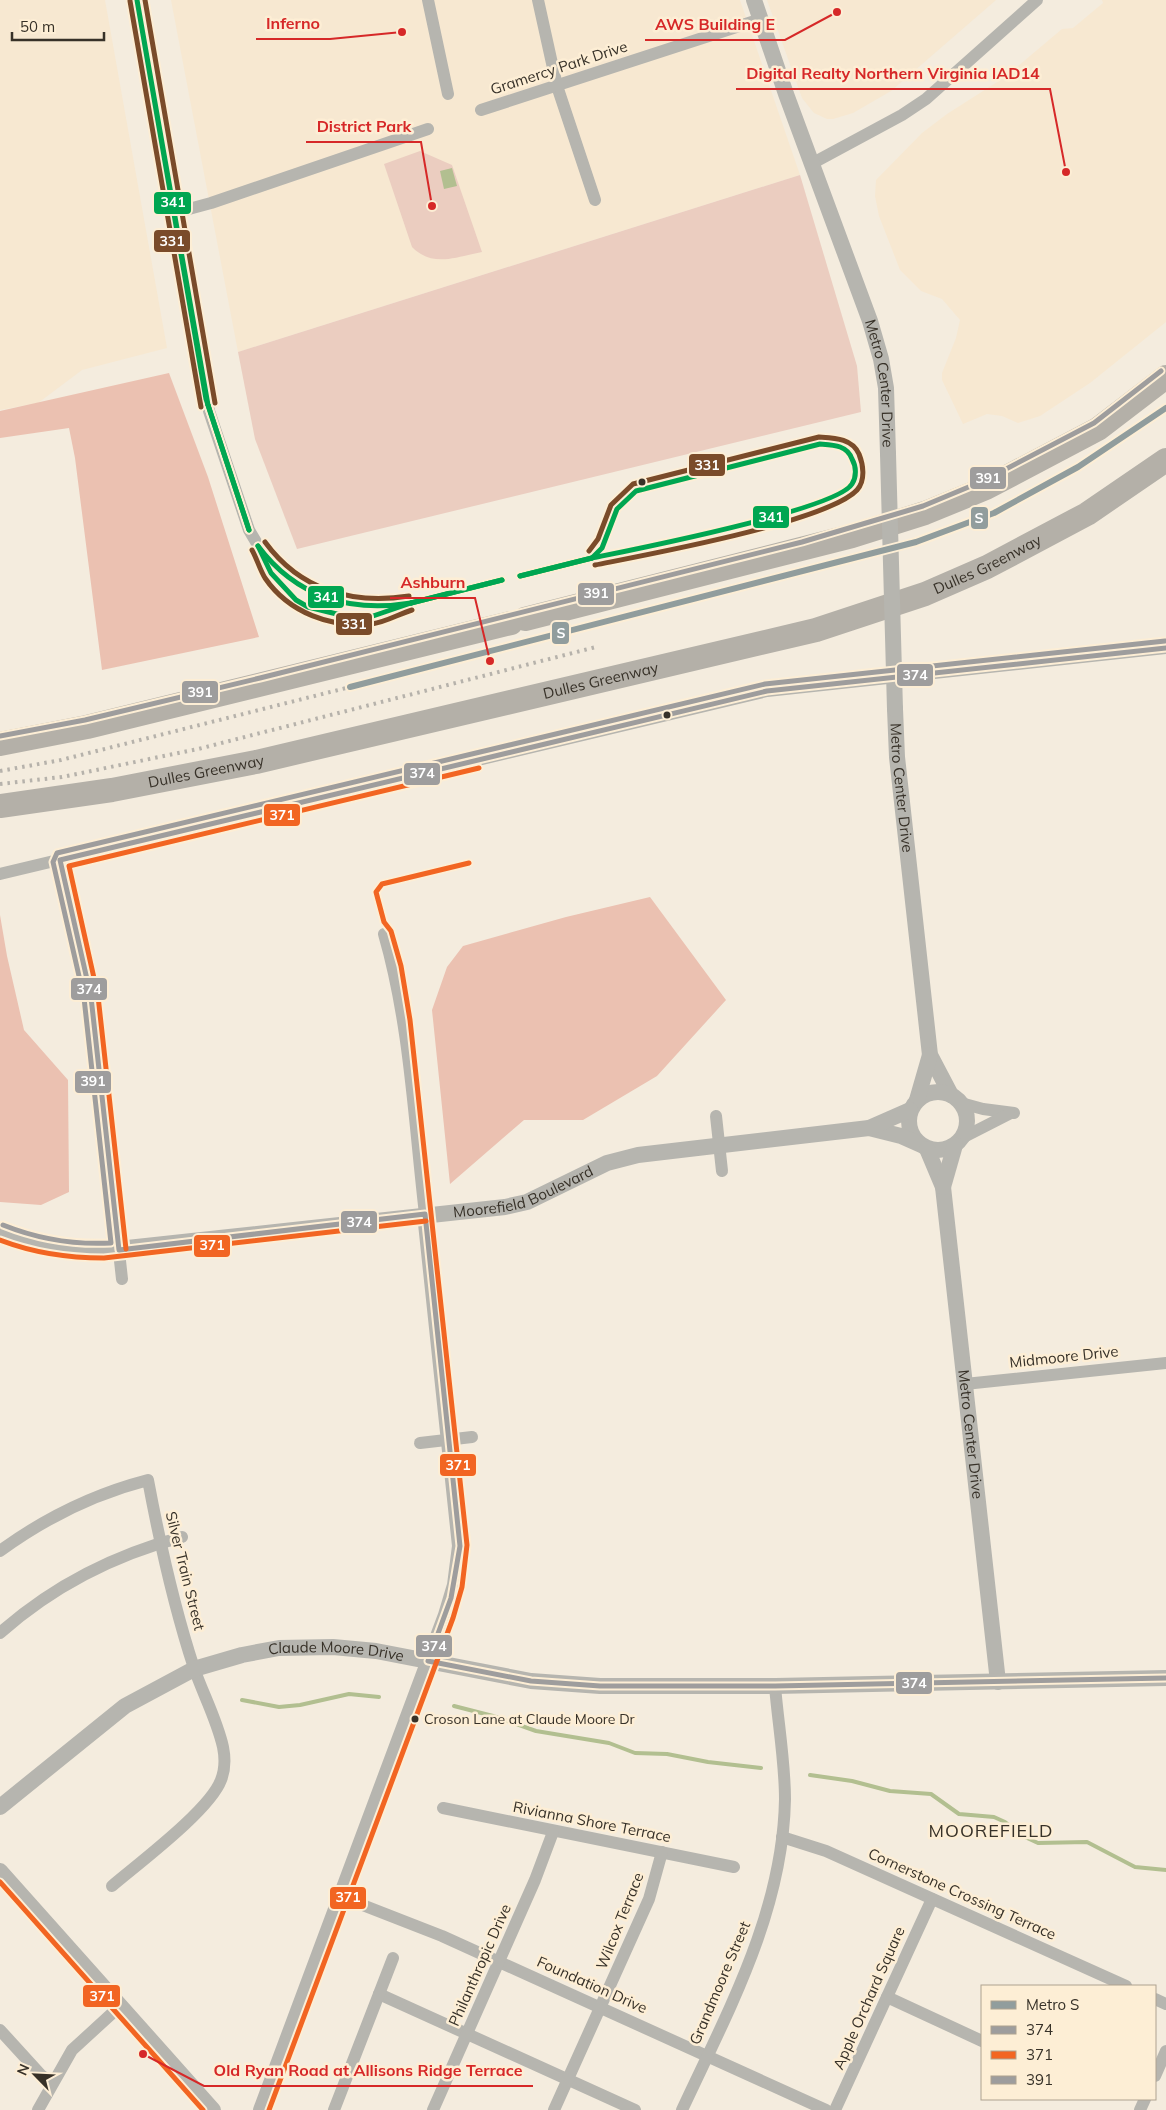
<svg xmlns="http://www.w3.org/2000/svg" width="1166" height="2110" font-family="Mulish,sans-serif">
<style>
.built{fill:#f7e8d1}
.green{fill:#ebcdc0}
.forest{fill:#ebc1b1}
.water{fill:#b2bf90}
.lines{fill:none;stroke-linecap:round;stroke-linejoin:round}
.stream{stroke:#b2bf90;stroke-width:4}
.minor{stroke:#b6b5af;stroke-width:12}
.tertiary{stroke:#b6b5af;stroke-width:16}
.motorway{stroke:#b4b0a8;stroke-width:24}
.rail{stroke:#b6b2ab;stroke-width:4;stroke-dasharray:2.5 5;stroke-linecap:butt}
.tertiary-bridge{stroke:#b6b5af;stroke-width:16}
.bus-1-casing{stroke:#fdeed5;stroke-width:9}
.bus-2-casing{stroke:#fdeed5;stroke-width:9}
.bus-3-casing{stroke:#fdeed5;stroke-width:9}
.bus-4-casing{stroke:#fdeed5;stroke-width:9}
.bus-5-casing{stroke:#fdeed5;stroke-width:9}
.bus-1{stroke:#9e9d9d;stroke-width:5}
.bus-2{stroke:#f26522;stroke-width:5}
.bus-3{stroke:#9e9d9d;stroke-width:5}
.bus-4{stroke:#00a651;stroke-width:5}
.bus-5{stroke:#7a4b2a;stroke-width:5}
.metro-1-casing{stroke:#fdeed5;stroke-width:10}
.metro-1{stroke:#919d9d;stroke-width:6}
.bus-dot{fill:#373128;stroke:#fdeed5;stroke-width:2}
.labels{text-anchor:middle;stroke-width:5;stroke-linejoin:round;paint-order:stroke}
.bus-label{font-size:14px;fill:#373128;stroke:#fdeed5;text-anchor:start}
.street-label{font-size:15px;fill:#373128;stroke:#fdeed5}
.quarter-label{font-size:18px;letter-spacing:1px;fill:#373128;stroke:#fdeed5}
.leader{fill:none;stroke:#d62828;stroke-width:2}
.callout-dot{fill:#d62828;stroke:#fdeed5;stroke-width:2}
.callout-label{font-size:16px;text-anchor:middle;font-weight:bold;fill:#d62828;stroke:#fdeed5;stroke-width:5;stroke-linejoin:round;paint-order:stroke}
.line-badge{stroke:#fdeed5;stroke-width:2}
.badge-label{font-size:14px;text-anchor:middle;font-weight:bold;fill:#fff}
</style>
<rect width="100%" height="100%" fill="#f4ecde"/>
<g class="built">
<path d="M0,0H105L167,348L82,370L38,403L0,410Z"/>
<path d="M171,0H740L800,175L238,352Z"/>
<path d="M767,0H996L891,91L853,113L833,119H827L814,113L802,98Z"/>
<path d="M1102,0H1166V322L1090,383L1040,416L1018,423L1002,416L987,414L963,424L942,380V373L956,338L960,320L942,299L921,291L900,270L879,216L875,196L876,180L922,133L947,114L1005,77L1062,29L1073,28L1103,3Z"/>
</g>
<g class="green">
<path d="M420,151L452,165L482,252C455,257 433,268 412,247L384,164Z"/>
<path d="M800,175L857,366L861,412L297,549L255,439L238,352Z"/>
</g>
<g class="forest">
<path d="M169,373L208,477L259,637L102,670L75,458L69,428L0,438V411Z"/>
<path d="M650,897L726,1000L657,1076L583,1120H524L450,1184L432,1010L447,967L463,946L566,917Z"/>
<path d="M0,915L7,956L24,1030L68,1080L69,1192L41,1205L0,1202Z"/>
</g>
<path class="water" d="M452,168L457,186L444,189L440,171Z"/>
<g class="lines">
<g class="stream">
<path d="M242,1700L279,1707L300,1705L349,1694L379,1697"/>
<path d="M454,1706L493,1716L536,1731L609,1743L635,1753L667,1754L708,1762L761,1768"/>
<path d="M810,1775L852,1781L890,1791L931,1794L959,1814L994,1817L1005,1822L1025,1837L1038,1843L1087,1842L1135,1867L1166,1870"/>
</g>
<g class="minor">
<path d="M137,0L209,411L249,530L265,557"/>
<path d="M428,0L448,94"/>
<path d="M538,0L557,86L595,200"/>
<path d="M481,110L761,19"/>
<path d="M813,163L902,115L926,99L1037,0"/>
<path d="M174,213L211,203L428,129"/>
<path d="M60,860L91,997L122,1279"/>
<path d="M0,874L767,691L1166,648"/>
<path d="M384,934C410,1024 414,1121 425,1214"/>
<path d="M961,1103L983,1109L1014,1113"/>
<path d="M716,1116L722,1171"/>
<path d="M962,1138L1009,1114"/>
<path d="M965,1384L1166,1363"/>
<path d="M420,1443L472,1437"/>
<path d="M0,1551C45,1518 94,1494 148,1480C160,1544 174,1607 194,1668C203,1694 217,1720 223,1747C225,1757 225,1770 221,1780C210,1810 139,1863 112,1886"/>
<path d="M0,1633C53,1586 114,1555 182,1537"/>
<path d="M443,1808L734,1867"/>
<path d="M782,1837L826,1851L1126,1986"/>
<path d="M342,1897L442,1936L826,2110"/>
<path d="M379,1994L635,2110"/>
<path d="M887,1997L982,2041"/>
<path d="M1155,1999L1166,2004"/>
<path d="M0,2030L41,2075L52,2083"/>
<path d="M1155,2076L1166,2051"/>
<path d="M38,2110L72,2050L119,2007"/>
<path d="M334,2110L393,1958"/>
<path d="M433,2110L535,1880L553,1832"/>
<path d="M554,2110L649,1899L662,1852"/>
<path d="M682,2110C728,2011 783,1912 785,1799C785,1762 778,1723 775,1686"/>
<path d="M835,2110L932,1899"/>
<path d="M1140,2110L1145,2099"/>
</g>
<g class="tertiary">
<path id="s1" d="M754,0L786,94L870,321L881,359L886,388L888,454"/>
<path id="s2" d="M895,709L897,757L930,1055L951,1095"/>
<circle cx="938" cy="1121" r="29"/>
<path d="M917,1100L930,1055"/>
<path d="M869,1128L901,1136L919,1144"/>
<path id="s3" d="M927,1149L943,1187L998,1682"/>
<path d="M943,1187L955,1145"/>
<path id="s4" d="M0,1232L46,1247L81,1253L505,1207L527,1202L607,1163L638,1155L869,1128L910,1110"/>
<path id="s5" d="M0,1807L125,1706L194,1669L242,1655L279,1648L333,1647L376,1651L531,1681L600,1686H775L1166,1678"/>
<path d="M0,1871L213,2110"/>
<path d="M261,2110L446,1615L455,1585L460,1546L425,1214"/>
</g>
<g class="motorway">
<path d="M525,619L852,536L925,513L986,488L1098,429L1166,377"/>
<path d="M0,744L87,727L511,623"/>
<path id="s6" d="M0,806L112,790L256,762L816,630L925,594L987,567L1087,514L1166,460"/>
</g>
<g class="rail">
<path d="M0,771L61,760L350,687"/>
<path d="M0,784L62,777L198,749L596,647"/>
</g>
<path class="tertiary-bridge" d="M888,454L895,709"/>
<defs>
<path id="bus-1" d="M1166,648L767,691L60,860L91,997L119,1250L425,1214L460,1546L451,1598L428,1661L531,1681L600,1686H775L1166,1678"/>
<g id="bus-2">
<path d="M0,1240C34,1253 67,1258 104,1258L426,1221"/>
<path d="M126,1249L98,996L69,866L479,768"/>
<path d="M0,1882L203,2110"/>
<path d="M269,2110L453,1618L462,1587L467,1545L410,1020L401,966L391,931L384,922L376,892L382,884L469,863"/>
</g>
<g id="bus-3">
<path d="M0,736L85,720L260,678L802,542L923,506L983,481L1094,423L1161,371"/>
<path d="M3,1225C38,1239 73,1245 111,1243L84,998L53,862L57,853L765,684L1165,641"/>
</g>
<g id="bus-4">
<path d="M137,0L208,405L206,399Z"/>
<path d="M208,405L249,530"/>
<path d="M208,405L249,530"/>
<path d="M820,444C833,445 847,445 852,459C856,466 857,476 852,484C836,510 631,550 592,558L602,548L617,509L636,491Z"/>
<path d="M258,546C296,597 350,613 411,603"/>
<path d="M258,546L271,573L296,600L308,607L349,617L373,616L411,603"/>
<path d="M520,576L592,558"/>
<path d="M520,576L592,558"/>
<path d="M411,603L502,580"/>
<path d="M411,603L502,580"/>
</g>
<g id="bus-5">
<path d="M145,0L215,403"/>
<path d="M130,1L201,407"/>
<path d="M265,542C300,590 352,605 409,596"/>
<path d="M252,550C257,559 260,570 265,578C289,613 331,628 372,624C386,622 399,614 412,610"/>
<path d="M589,551L598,539L611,505L633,484L819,437C834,438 852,438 859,454C863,464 866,480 857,490C827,522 645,555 595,565"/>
</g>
</defs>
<use href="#bus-1" class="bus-1-casing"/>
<use href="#bus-2" class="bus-2-casing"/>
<use href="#bus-3" class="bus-3-casing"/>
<use href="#bus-4" class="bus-4-casing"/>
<use href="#bus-5" class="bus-5-casing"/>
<use href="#bus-1" class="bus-1"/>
<use href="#bus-2" class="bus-2"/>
<use href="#bus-3" class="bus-3"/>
<use href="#bus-4" class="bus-4"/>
<use href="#bus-5" class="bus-5"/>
<defs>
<path id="metro-1" d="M350,687L916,542L994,513L1078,467L1166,408"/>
</defs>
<use href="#metro-1" class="metro-1-casing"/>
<use href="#metro-1" class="metro-1"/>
</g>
<g class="bus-dot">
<circle cx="642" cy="482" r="4.5"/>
<circle cx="667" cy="715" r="4.5"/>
<circle cx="415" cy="1719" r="4.5"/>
</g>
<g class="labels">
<g class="bus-label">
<text x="424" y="1724">Croson Lane at Claude Moore Dr</text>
</g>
<g class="street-label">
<text transform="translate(559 68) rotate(-18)" y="5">Gramercy Park Drive</text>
<text dy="5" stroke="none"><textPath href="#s1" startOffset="405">Metro Center Drive</textPath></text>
<text dy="5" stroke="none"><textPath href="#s6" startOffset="1019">Dulles Greenway</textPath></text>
<text dy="5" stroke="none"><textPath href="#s6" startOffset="614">Dulles Greenway</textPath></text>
<text dy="5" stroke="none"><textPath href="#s6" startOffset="209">Dulles Greenway</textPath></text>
<text dy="5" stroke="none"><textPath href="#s2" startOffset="79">Metro Center Drive</textPath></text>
<text dy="5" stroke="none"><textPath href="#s4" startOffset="532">Moorefield Boulevard</textPath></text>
<text transform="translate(1064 1357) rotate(-6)" y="5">Midmoore Drive</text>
<text dy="5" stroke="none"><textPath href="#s3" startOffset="290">Metro Center Drive</textPath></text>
<text transform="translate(185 1571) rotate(76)" y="5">Silver Train Street</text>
<text dy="5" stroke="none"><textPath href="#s5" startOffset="384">Claude Moore Drive</textPath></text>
<text transform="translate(592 1822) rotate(11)" y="5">Rivianna Shore Terrace</text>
<text transform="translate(962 1894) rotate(24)" y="5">Cornerstone Crossing Terrace</text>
<text transform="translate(620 1921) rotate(-68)" y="5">Wilcox Terrace</text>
<text transform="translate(480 1965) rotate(-66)" y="5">Philanthropic Drive</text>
<text transform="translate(720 1983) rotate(-67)" y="5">Grandmoore Street</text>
<text transform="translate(592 1985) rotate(24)" y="5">Foundation Drive</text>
<text transform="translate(869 1998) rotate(-66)" y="5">Apple Orchard Square</text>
</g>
<g class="quarter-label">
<text x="991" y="1837">MOOREFIELD</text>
</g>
</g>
<path class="leader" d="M402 32L330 39H256M837 12L785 40H645M1066 172L1050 89H736M432 206L421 142H306M490 661L475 598H390M143 2054L204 2086H533"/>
<g class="callout-dot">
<circle cx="402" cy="32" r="5"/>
<circle cx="837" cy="12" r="5"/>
<circle cx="1066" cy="172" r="5"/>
<circle cx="432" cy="206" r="5"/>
<circle cx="490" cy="661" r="5"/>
<circle cx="143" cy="2054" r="5"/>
</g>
<g class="callout-label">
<text x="293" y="29">Inferno</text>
<text x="715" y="30">AWS Building E</text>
<text x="893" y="79">Digital Realty Northern Virginia IAD14</text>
<text x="364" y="132">District Park</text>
<text x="433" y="588">Ashburn</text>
<text x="368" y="2076">Old Ryan Road at Allisons Ridge Terrace</text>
</g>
<g class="line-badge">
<rect x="153" y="191" width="39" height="24" rx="5" fill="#00a651"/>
<rect x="153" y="229" width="38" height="24" rx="5" fill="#7a4b2a"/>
<rect x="688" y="453" width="38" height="24" rx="5" fill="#7a4b2a"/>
<rect x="969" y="466" width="38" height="24" rx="5" fill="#9e9d9d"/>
<rect x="752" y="505" width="38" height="24" rx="5" fill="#00a651"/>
<rect x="970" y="506" width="19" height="24" rx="5" fill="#919d9d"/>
<rect x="577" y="582" width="38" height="24" rx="5" fill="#9e9d9d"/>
<rect x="307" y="585" width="38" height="24" rx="5" fill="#00a651"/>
<rect x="335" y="612" width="38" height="24" rx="5" fill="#7a4b2a"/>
<rect x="551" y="621" width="19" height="24" rx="5" fill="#919d9d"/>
<rect x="896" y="663" width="38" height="24" rx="5" fill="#9e9d9d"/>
<rect x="181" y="680" width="38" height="24" rx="5" fill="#9e9d9d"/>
<rect x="403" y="762" width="38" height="24" rx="5" fill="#9e9d9d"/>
<rect x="263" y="803" width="38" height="24" rx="5" fill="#f26522"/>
<rect x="70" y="977" width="38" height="24" rx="5" fill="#9e9d9d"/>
<rect x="74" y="1070" width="38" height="24" rx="5" fill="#9e9d9d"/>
<rect x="340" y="1210" width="38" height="24" rx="5" fill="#9e9d9d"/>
<rect x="193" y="1234" width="38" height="24" rx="5" fill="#f26522"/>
<rect x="439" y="1453" width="38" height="24" rx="5" fill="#f26522"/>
<rect x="415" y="1634" width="38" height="24" rx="5" fill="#9e9d9d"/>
<rect x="895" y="1671" width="38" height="24" rx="5" fill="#9e9d9d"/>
<rect x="329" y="1886" width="38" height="24" rx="5" fill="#f26522"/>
<rect x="82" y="1984" width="39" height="24" rx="5" fill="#f26522"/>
</g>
<g class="badge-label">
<text x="173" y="207">341</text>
<text x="172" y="246">331</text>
<text x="707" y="470">331</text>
<text x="988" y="483">391</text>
<text x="771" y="522">341</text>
<text x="979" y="523">S</text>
<text x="596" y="598">391</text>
<text x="326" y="602">341</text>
<text x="354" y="629">331</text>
<text x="561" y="638">S</text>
<text x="915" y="680">374</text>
<text x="200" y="697">391</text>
<text x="422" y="778">374</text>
<text x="282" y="820">371</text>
<text x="89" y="994">374</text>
<text x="93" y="1086">391</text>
<text x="359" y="1227">374</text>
<text x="212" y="1250">371</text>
<text x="458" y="1470">371</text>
<text x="434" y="1651">374</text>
<text x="914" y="1688">374</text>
<text x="348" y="1902">371</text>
<text x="102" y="2001">371</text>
</g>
<rect x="981" y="1985" width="175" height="115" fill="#fdeed5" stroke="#aea290"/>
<rect x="991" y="2001" width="25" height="8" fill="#919d9d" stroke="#aea290"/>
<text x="1026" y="2010" font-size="15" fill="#373128">Metro S</text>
<rect x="991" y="2026" width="25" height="8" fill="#9e9d9d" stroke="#aea290"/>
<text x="1026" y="2035" font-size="15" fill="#373128">374</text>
<rect x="991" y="2051" width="25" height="8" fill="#f26522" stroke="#aea290"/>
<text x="1026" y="2060" font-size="15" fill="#373128">371</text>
<rect x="991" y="2076" width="25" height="8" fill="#9e9d9d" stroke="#aea290"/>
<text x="1026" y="2085" font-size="15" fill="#373128">391</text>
<g transform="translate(35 2075) rotate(294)" stroke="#fdeed5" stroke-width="4" paint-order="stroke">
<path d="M0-4L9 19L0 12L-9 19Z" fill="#373128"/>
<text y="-8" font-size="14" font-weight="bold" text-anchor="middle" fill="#373128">N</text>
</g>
<path d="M12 32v8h92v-8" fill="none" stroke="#373128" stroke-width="2.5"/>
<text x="20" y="32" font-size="15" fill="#373128" stroke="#fdeed5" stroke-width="4" paint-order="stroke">50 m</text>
</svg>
